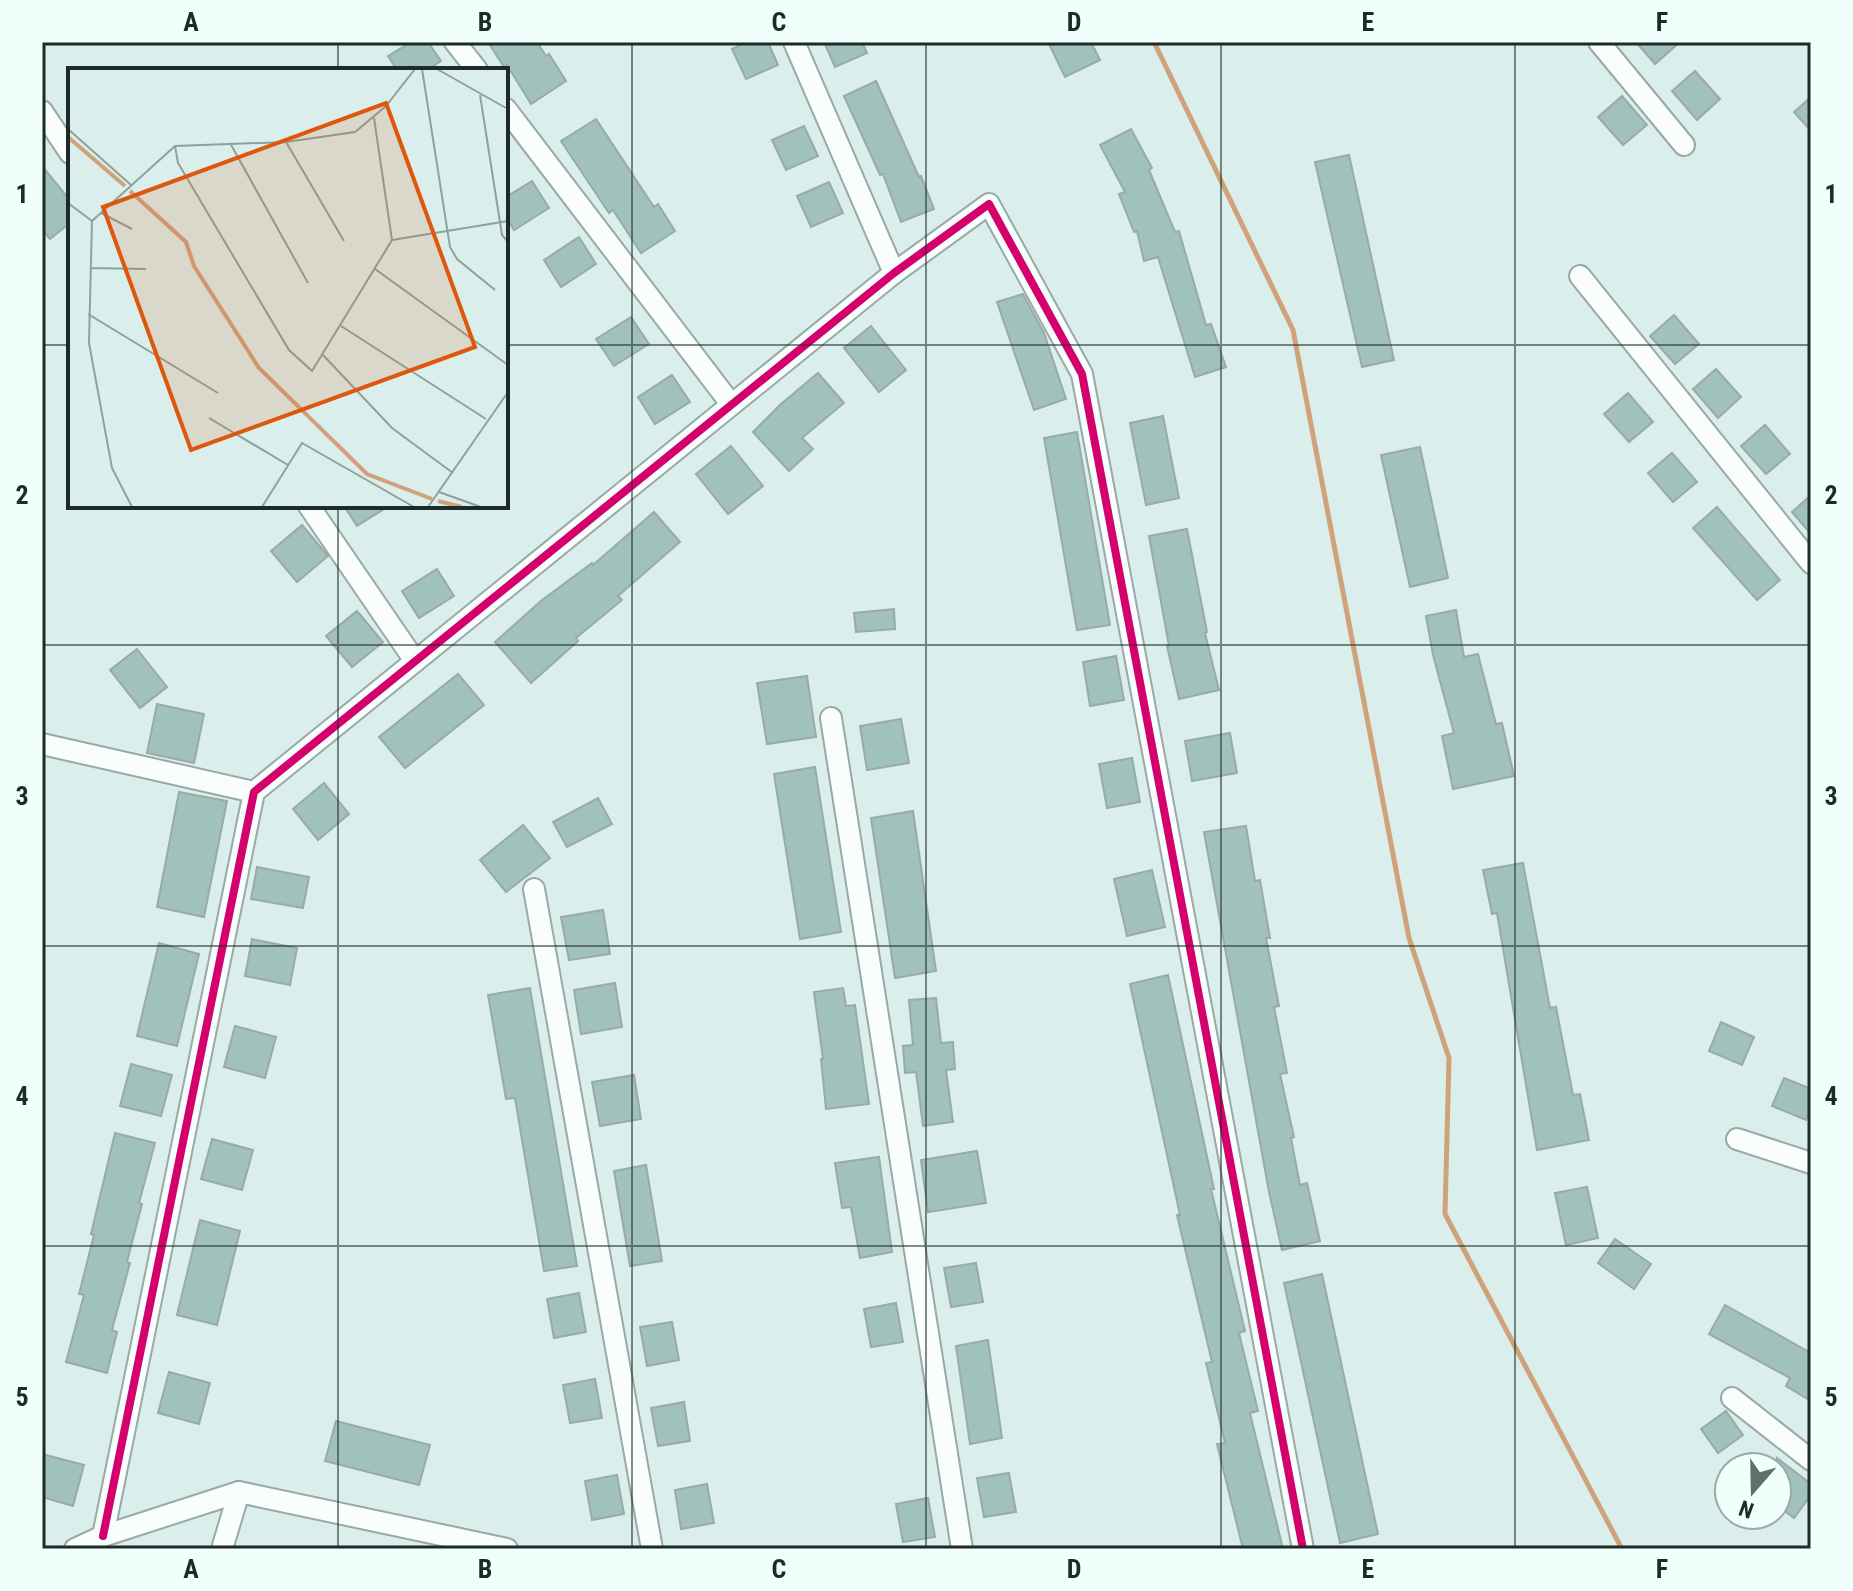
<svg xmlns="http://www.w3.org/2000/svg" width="1853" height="1591" font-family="'Roboto Condensed',sans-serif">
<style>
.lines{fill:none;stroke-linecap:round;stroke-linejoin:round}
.stream{stroke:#cfa27c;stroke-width:5}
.building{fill:#a0c1bc;stroke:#9aaaa7;stroke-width:2}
.minor-casing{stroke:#99a9a6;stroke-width:24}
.minor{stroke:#f9fdfc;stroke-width:20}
.cycleway-casing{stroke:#f0fffc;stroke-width:13}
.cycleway{stroke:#d6006c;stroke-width:8}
.grid{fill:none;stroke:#1d2b28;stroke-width:2;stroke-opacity:0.55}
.inset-river{fill:none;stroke:#cfa27c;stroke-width:4}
.inset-road{fill:none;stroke:#8ea19d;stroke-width:2}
.view{fill:#de570d;fill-opacity:0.15;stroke:#de570d;stroke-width:4}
.inset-edge{fill:none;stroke:#1d2b28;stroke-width:4}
.neatline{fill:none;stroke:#1d2b28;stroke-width:3}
.grid-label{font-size:26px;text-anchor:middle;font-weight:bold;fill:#1d2b28}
</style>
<rect width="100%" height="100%" fill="#daefeb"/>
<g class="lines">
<path class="stream" d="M1154,42L1293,330L1409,938L1449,1058L1445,1214L1622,1549"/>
</g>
<g class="building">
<path d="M411,42H428L441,61L427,70H397L388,56Z"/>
<path d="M488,42H537L546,56L549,54L566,81L531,104L507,65L504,67Z"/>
<path d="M747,42H768L778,65L746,79L732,49Z"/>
<path d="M824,42H862L867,53L835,67Z"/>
<path d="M1048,42H1091L1100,60L1065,77Z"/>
<path d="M1636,42H1680L1655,64Z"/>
<path d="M1695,71L1720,99L1697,120L1672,91Z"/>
<path d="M876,81L919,177L921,176L934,209L901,222L883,174L880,175L844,96Z"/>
<path d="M1622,96L1647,125L1623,145L1598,117Z"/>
<path d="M1811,97V131L1794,112Z"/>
<path d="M596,119L654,207L658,204L675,231L641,253L613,210L609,213L561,141Z"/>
<path d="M804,126L818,156L786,170L772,140Z"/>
<path d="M1131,129L1152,168L1149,170L1175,232L1179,231L1206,325L1211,324L1226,367L1195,377L1158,257L1144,261L1137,231L1134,232L1119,194L1125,192L1100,145Z"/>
<path d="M1349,155L1394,360L1362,367L1315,162Z"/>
<path d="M42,166L70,200V223L50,239L42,230Z"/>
<path d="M532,181L549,208L514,230L506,217V197Z"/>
<path d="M829,182L843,213L811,227L797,196Z"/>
<path d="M579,237L596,264L561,287L544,260Z"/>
<path d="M1023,294L1044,333L1066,399L1034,410L997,302Z"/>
<path d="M1674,315L1699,344L1675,364L1650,336Z"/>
<path d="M631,317L649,344L614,366L596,339Z"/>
<path d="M871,326L906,370L879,392L844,348Z"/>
<path d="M1716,369L1741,397L1718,418L1693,389Z"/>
<path d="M818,373L844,403L802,438L813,449L789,471L753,432L781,404Z"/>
<path d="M672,375L690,402L655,424L638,397Z"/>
<path d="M1628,393L1653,422L1629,442L1604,414Z"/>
<path d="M1163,416L1179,498L1146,505L1130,423Z"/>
<path d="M1765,425L1790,454L1766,474L1741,446Z"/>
<path d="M1077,432L1110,625L1077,630L1044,438Z"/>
<path d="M731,446L763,486L728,514L696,474Z"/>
<path d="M1420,447L1448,578L1410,587L1381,455Z"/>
<path d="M1672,453L1697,482L1673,502L1648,473Z"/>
<path d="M1811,495V534L1792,512Z"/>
<path d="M344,506H389L357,526Z"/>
<path d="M1717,507L1780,580L1757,600L1693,528Z"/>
<path d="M654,512L680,542L618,596L622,600L576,638L578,641L531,683L495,642L542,600L592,563L593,565Z"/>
<path d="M302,525L328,556L297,582L271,551Z"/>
<path d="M1187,529L1207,632L1205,633L1219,690L1179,699L1167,646H1169L1149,536Z"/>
<path d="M437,569L454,596L419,618L402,591Z"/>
<path d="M894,609L895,629L856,632L854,613Z"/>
<path d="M1456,610L1464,657L1478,654L1496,724L1502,723L1514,776L1453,789L1442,736L1454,733L1433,655L1426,616Z"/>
<path d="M357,611L383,642L352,667L326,636Z"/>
<path d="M137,649L167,687L140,708L110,670Z"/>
<path d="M1116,656L1124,700L1090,706L1083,662Z"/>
<path d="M458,674L484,705L405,768L379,737Z"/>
<path d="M807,676L816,737L767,744L757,683Z"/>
<path d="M157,704L204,714L194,763L147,753Z"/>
<path d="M901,719L909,763L867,770L860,726Z"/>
<path d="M1230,733L1237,773L1192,781L1185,741Z"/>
<path d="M1132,758L1140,802L1107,808L1099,764Z"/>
<path d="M815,767L841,932L800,939L774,774Z"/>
<path d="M324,783L349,814L318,840L293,809Z"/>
<path d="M179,792L227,801L204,917L157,907Z"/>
<path d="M598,798L612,824L567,847L553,822Z"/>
<path d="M913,811L936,971L895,978L871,818Z"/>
<path d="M523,825L550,858L506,892L480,860Z"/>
<path d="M1246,826L1255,881L1260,880L1270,938H1266L1279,1006L1274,1007L1287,1073L1280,1074L1294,1137L1291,1138L1300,1185L1307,1183L1320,1241L1282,1250L1269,1192L1204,832Z"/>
<path d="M1523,863L1550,1008L1556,1007L1573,1095L1580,1094L1589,1140L1537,1150L1497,913L1492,914L1483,870Z"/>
<path d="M257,867L309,877L303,908L251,899Z"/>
<path d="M1152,870L1165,927L1127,936L1114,879Z"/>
<path d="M603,910L610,954L569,960L561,917Z"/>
<path d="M252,939L297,948L290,985L245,976Z"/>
<path d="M159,943L199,954L177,1046L137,1036Z"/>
<path d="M1168,975L1214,1189H1211L1245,1331L1239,1333L1258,1411L1250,1413L1283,1549H1243L1217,1444L1225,1443L1206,1363L1212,1362L1177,1215H1180L1130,984Z"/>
<path d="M615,983L622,1027L581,1034L574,990Z"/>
<path d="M530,988L577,1266L544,1271L515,1098L506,1099L488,995Z"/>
<path d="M843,988L846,1006L855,1005L869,1104L826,1109L821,1059H823L814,992Z"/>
<path d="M936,998L941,1043L953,1042L955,1069L946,1070L953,1122L923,1126L916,1072L905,1073L903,1046L913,1045L909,1000Z"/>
<path d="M1721,1022L1754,1037L1742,1065L1709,1051Z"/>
<path d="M235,1026L276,1037L265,1078L224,1067Z"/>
<path d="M131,1064L172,1075L161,1116L120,1106Z"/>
<path d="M634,1075L641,1119L600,1126L592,1082Z"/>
<path d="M1784,1078L1811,1089V1107L1806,1120L1772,1106Z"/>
<path d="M115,1133L155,1143L139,1203L142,1204L127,1262L130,1263L112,1330L117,1332L107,1373L66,1362L84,1295L79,1294L94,1235L91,1234Z"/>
<path d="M212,1139L253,1150L242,1190L201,1179Z"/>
<path d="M977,1151L986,1203L928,1212L921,1160Z"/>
<path d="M879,1157L892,1252L860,1258L851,1207L842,1208L835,1163Z"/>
<path d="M646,1165L662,1261L630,1266L614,1171Z"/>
<path d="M1587,1187L1598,1238L1566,1245L1555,1193Z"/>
<path d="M200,1220L240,1231L217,1325L177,1315Z"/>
<path d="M1615,1239L1651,1264L1634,1289L1598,1263Z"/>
<path d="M976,1263L983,1302L951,1307L944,1268Z"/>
<path d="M1322,1274L1378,1534L1340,1543L1284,1283Z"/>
<path d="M579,1293L586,1332L554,1338L547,1299Z"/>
<path d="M896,1303L903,1342L871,1347L864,1309Z"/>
<path d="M1725,1305L1811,1353V1401L1786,1386L1790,1378L1709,1334Z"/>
<path d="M672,1322L679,1360L647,1366L640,1327Z"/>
<path d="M988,1340L1002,1438L970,1444L956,1346Z"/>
<path d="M169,1372L210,1383L199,1424L158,1413Z"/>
<path d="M595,1379L602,1418L570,1423L563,1385Z"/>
<path d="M684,1402L690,1441L658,1446L651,1408Z"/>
<path d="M1726,1411L1743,1435L1718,1453L1701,1429Z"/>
<path d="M336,1421L430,1445L419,1485L325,1461Z"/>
<path d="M42,1454L84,1465L73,1506L42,1497Z"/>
<path d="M1777,1458L1811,1484V1495L1794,1518L1777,1505Z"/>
<path d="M1009,1473L1016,1512L984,1517L977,1478Z"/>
<path d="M617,1475L624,1514L592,1520L585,1481Z"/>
<path d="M707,1484L714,1523L681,1529L675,1490Z"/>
<path d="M928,1498L935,1537L903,1542L896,1504Z"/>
</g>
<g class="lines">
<defs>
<g id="minor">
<path d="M455,42L477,70"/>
<path d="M794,42L894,273"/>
<path d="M1599,42L1684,145"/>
<path d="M506,109L731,404"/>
<path d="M42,111L70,153"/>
<path d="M1580,276L1811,563"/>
<path d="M309,506L415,661"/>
<path d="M831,718L962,1549"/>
<path d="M42,744L254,792"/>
<path d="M534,889L652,1549"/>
<path d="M1737,1139L1811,1163"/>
<path d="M1732,1398L1811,1460"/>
<path d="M103,1536L254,792L894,273L989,204L1082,374L1303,1549"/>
<path d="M75,1549L103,1536L239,1492L507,1549"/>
<path d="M222,1549L239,1492"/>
</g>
</defs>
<use href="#minor" class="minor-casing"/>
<use href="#minor" class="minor"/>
<defs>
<path id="cycleway" d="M103,1536L254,792L894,273L989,204L1082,374L1303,1549"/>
</defs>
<use href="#cycleway" class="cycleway-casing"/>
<use href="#cycleway" class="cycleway"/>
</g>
<path class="grid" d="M338,42V70M632,42V1549M926,42V1549M1221,42V1549M1515,42V1549M42,345H70M506,345H1811M338,506V1549M42,645H1811M42,946H1811M42,1246H1811"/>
<g transform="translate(68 68)">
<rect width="440" height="440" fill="#daefeb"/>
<path class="inset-river" d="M0,69L57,118M62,123L118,174L126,198L191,300L299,406L364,431M370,433L394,439"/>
<path class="inset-road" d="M354,1L382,179L389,191L427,222M369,1L438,40M412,27L434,167L440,174M0,61L63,117M218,74L276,173M162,75L240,215M107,78L110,95L221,282L244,303L324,172L306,50M0,135L24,153M33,145L64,161M324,172L440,153M22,200L78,201M307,201L440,297M20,246L150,325M273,258L418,351M255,287L324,360L385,405M141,350L220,397M371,424L413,439M64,439L44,400L21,275L24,153L107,78L218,74L287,64L318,38L347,1M194,439L234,375L346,439M360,439L440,324"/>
<path class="view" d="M318,35L407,279L123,382L35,139Z"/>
<rect width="440" height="440" class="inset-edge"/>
</g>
<rect width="1853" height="1591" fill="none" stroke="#f0fffc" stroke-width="88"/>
<g transform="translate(1753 1491) rotate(200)"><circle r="38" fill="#f0fffc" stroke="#9caaa7" stroke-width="2"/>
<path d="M0-6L14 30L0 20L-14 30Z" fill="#5f706c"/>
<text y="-12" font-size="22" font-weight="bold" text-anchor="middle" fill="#1d2b28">N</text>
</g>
<rect x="44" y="44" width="1765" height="1503" class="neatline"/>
<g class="grid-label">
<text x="191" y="31">A</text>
<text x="485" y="31">B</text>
<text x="779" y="31">C</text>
<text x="1074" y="31">D</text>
<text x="1368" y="31">E</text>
<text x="1662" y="31">F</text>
<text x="22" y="203">1</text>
<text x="1831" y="203">1</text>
<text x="22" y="504">2</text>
<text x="1831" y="504">2</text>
<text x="22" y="805">3</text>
<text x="1831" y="805">3</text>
<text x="22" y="1105">4</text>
<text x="1831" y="1105">4</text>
<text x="22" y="1406">5</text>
<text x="1831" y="1406">5</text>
<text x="191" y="1578">A</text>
<text x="485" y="1578">B</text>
<text x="779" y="1578">C</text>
<text x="1074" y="1578">D</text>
<text x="1368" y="1578">E</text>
<text x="1662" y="1578">F</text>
</g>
</svg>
